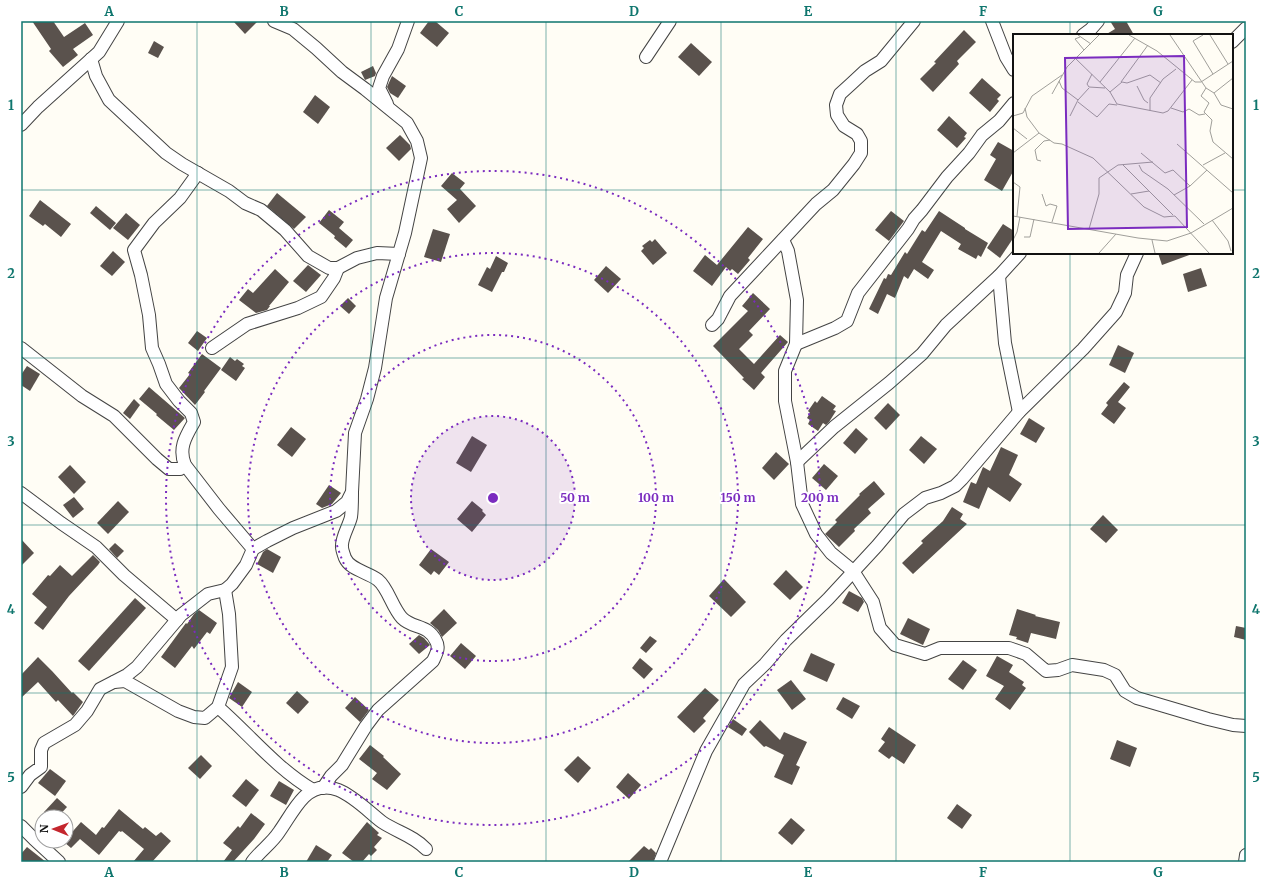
<svg xmlns="http://www.w3.org/2000/svg" width="1267" height="883" font-family="Merriweather,serif">
<style>
.building{fill:#5a524d}
.lines{fill:none;stroke-linecap:round;stroke-linejoin:round}
.minor-casing{stroke:#444;stroke-width:14}
.minor{stroke:#fff;stroke-width:12}
.grid{fill:none;stroke:#0f766e;stroke-width:1;stroke-opacity:0.55}
.ring{fill:none;stroke:#7b2cbf;stroke-width:2;stroke-dasharray:2 4}
.inset-road{fill:none;stroke:#a09f9a;stroke-width:1}
.view{fill:#7b2cbf;fill-opacity:0.15;stroke:#7b2cbf;stroke-width:2}
.inset-edge{fill:none;stroke:#111;stroke-width:2}
.centre{fill:#7b2cbf;stroke:#fff;stroke-width:2}
.ring-label{font-size:12px;text-anchor:middle;font-weight:bold;fill:#7b2cbf;stroke:#fff;stroke-width:4;stroke-linejoin:round;paint-order:stroke}
.neatline{fill:none;stroke:#0f766e;stroke-width:1.5}
.grid-label{font-size:13px;text-anchor:middle;font-weight:bold;fill:#0f766e}
</style>
<rect width="100%" height="100%" fill="#fffdf5"/>
<g class="building">
<path d="M32,21H53L64,37L85,23L93,35L73,49L78,55L63,67L49,51L51,49Z"/>
<path d="M233,21H258L245,34Z"/>
<path d="M429,21H435L449,33L437,47L420,33Z"/>
<path d="M1110,21H1126L1134,35H1105L1115,29Z"/>
<path d="M964,30L976,42L957,61L959,64L933,92L920,79L936,63L934,62Z"/>
<path d="M154,41L164,47L158,58L148,53Z"/>
<path d="M691,43L712,62L699,76L678,57Z"/>
<path d="M373,66L376,73L375,76L365,80L361,72Z"/>
<path d="M392,76L406,86L398,98L390,93L387,87Z"/>
<path d="M982,78L1001,95L997,99L999,101L990,112L969,93Z"/>
<path d="M315,95L330,107L318,124L303,112Z"/>
<path d="M949,116L967,133L964,137L966,138L957,148L937,130Z"/>
<path d="M400,135L410,145L411,149L399,161L386,148Z"/>
<path d="M998,142L1014,151V170L1002,191L984,180L996,159L990,155Z"/>
<path d="M452,173L465,183L460,189L476,206L459,223L447,209L457,200L441,186Z"/>
<path d="M277,193L306,217L294,229L267,206Z"/>
<path d="M40,200L71,224L61,237L45,224L43,226L29,216Z"/>
<path d="M96,206L116,223L110,230L90,213Z"/>
<path d="M329,210L344,222L339,228L353,240L346,248L334,238L335,236L319,223Z"/>
<path d="M891,211L904,221L889,241L875,230Z"/>
<path d="M939,211L965,228V229L988,243L981,257L978,255L976,259L958,249L961,244L941,231L922,262L934,270L928,279L914,269L908,279L904,276L895,298L887,294L878,314L869,309L884,278L886,279L888,274L891,275L905,252L907,254L922,230L925,232Z"/>
<path d="M126,213L140,225L128,240L113,228Z"/>
<path d="M1003,224L1014,231V237L1000,258L987,248Z"/>
<path d="M748,227L763,239L748,258L750,260L738,274L732,269L730,271L726,267L712,286L693,271L705,255L717,265Z"/>
<path d="M433,229L450,234L441,262L424,257Z"/>
<path d="M655,239L667,253L653,265L641,251L644,248L642,246L650,240L652,242Z"/>
<path d="M113,251L125,262L112,276L100,266Z"/>
<path d="M1158,253H1191L1192,254L1162,265Z"/>
<path d="M496,256L508,263L504,272H502L492,292L478,285L487,267L490,269Z"/>
<path d="M308,265L321,275L306,292L293,281Z"/>
<path d="M606,266L621,279L608,293L594,280Z"/>
<path d="M1201,268L1207,286L1188,292L1183,274Z"/>
<path d="M275,269L289,282L269,306H270L267,310L256,313L239,300L248,289L253,293Z"/>
<path d="M753,293L770,309L749,331L753,335L739,349L754,364L780,335L788,342L761,373L765,377L754,390L742,379L744,378L713,346L748,311L742,306Z"/>
<path d="M348,298L356,306L349,314L340,306Z"/>
<path d="M197,331L207,338L198,351L188,343Z"/>
<path d="M1118,345L1134,353L1125,373L1109,365Z"/>
<path d="M202,354L221,368L204,391L205,392L195,405L179,388L190,374L188,373Z"/>
<path d="M230,357L235,361L237,359L244,364L242,366L245,368L236,381L221,370Z"/>
<path d="M27,366L40,374L30,391L21,385V375Z"/>
<path d="M1124,382L1130,387L1118,402L1126,408L1114,424L1101,414L1108,405L1106,403Z"/>
<path d="M149,387L185,418L174,430L156,415L157,414L139,399Z"/>
<path d="M822,396L836,406L833,410L836,411L829,422L826,425L823,423L818,431L808,424L810,420L807,418L810,413L808,411L815,401L817,403Z"/>
<path d="M134,399L140,405L130,419L123,413Z"/>
<path d="M888,403L900,415L886,430L874,418Z"/>
<path d="M1029,418L1045,428L1036,443L1020,434Z"/>
<path d="M291,427L306,439L292,457L277,445Z"/>
<path d="M856,428L868,439L855,454L843,443Z"/>
<path d="M472,436L487,445L471,472L456,463Z"/>
<path d="M921,436L937,449L924,464L909,450Z"/>
<path d="M1001,447L1018,455L1009,475L1022,484L1010,502L988,487L979,509L963,502L971,482L976,484L983,467L990,471Z"/>
<path d="M776,452L789,464L774,480L762,468Z"/>
<path d="M824,464L838,476L826,490L812,478Z"/>
<path d="M70,465L86,482L74,494L58,477Z"/>
<path d="M874,481L885,494L868,509L871,513L854,529L855,531L839,547L825,534L837,522L835,520L860,495L859,494Z"/>
<path d="M329,485L341,493L332,504L322,508L316,504Z"/>
<path d="M74,497L84,509L73,518L63,505Z"/>
<path d="M118,501L129,512L108,534L97,523Z"/>
<path d="M472,501L483,510L482,511L486,515L472,532L457,519Z"/>
<path d="M952,507L963,514L960,519L967,524L913,574L902,563L923,543L921,541L943,521Z"/>
<path d="M1103,515L1118,530L1106,543L1090,529Z"/>
<path d="M21,539L34,553L21,566Z"/>
<path d="M115,543L124,551L117,558L109,549Z"/>
<path d="M267,549L281,557L273,573L257,564L263,552Z"/>
<path d="M431,549L449,562L439,575L434,571L431,575L419,565Z"/>
<path d="M93,555L100,562L98,565L69,596L43,630L34,623L47,607L32,594L48,575L50,576L60,565L72,576Z"/>
<path d="M786,570L803,587L790,600L773,584Z"/>
<path d="M724,579L746,602L731,617L709,596Z"/>
<path d="M849,591L862,598L864,602L858,612L842,603Z"/>
<path d="M135,598L146,608L89,671L78,661Z"/>
<path d="M444,609L457,623L442,637L438,630L430,623Z"/>
<path d="M1017,609L1036,615L1035,616L1060,622L1056,639L1031,633L1028,643L1016,639L1017,637L1009,635Z"/>
<path d="M199,610L217,623L210,634L207,632L194,649L192,646L175,668L161,657L186,623L187,624L194,614Z"/>
<path d="M908,618L930,629L923,645L900,634Z"/>
<path d="M1236,626L1246,628V640L1234,637Z"/>
<path d="M419,635L424,638L430,645L419,654L409,644Z"/>
<path d="M650,636L657,641L646,653L640,648Z"/>
<path d="M461,643L476,656L465,669L450,656Z"/>
<path d="M811,653L835,664L827,682L803,671Z"/>
<path d="M997,656L1013,665L1009,672L1024,682L1022,685L1026,688L1010,710L995,699L1004,686L986,676Z"/>
<path d="M38,657L52,671L72,693L73,692L83,702L73,716L58,700L56,702L38,682L21,698V675Z"/>
<path d="M640,658L653,669L644,679L632,668Z"/>
<path d="M963,660L977,670L963,690L948,679Z"/>
<path d="M791,680L806,699L792,710L777,690Z"/>
<path d="M238,682L252,692L242,707L229,698Z"/>
<path d="M705,688L719,700L703,718L706,721L694,733L677,717Z"/>
<path d="M297,691L309,702L298,714L286,703Z"/>
<path d="M355,697L369,710L360,722L345,708Z"/>
<path d="M843,697L860,706L852,719L836,709Z"/>
<path d="M733,719L747,729L742,736L728,727Z"/>
<path d="M760,720L780,740L784,732L807,742L796,765L800,767L792,785L774,777L784,755L766,746L764,747L749,732Z"/>
<path d="M889,727L916,745L904,764L892,756L889,759L878,751L885,742L881,739Z"/>
<path d="M1117,740L1137,748L1130,767L1110,759Z"/>
<path d="M370,745L384,756L383,757L401,774L387,790L372,779L377,773L359,759Z"/>
<path d="M201,755L212,766L200,779L188,768Z"/>
<path d="M578,756L591,768L578,783L564,770Z"/>
<path d="M50,769L66,781L55,796L38,783Z"/>
<path d="M628,773L641,785L629,799L616,787Z"/>
<path d="M246,779L259,790L246,807L232,796Z"/>
<path d="M279,781L294,790L286,805L270,796Z"/>
<path d="M57,798L67,807L58,817H50L44,812Z"/>
<path d="M957,804L972,815L962,829L947,818Z"/>
<path d="M119,809L143,829L145,827L156,836L161,832L171,841L152,862H133L144,849L122,831L121,832L119,831L99,855L80,839L71,848L64,842L66,841V839L81,822L96,835L102,827L104,828Z"/>
<path d="M251,813L265,824L254,839L233,862H223L232,850L223,843L238,826L240,828Z"/>
<path d="M791,818L805,830L792,845L778,833Z"/>
<path d="M367,822L379,833L377,835L382,838L374,847L377,850L371,856L369,854L362,862H354L342,853Z"/>
<path d="M316,845L332,855L327,862H306Z"/>
<path d="M644,846L649,850L651,848L656,853L653,862H628Z"/>
<path d="M27,847L46,862H21V854Z"/>
</g>
<g class="lines">
<defs>
<g id="minor">
<path d="M992,21L1006,57L1014,70"/>
<path d="M1083,35L1091,29L1098,21"/>
<path d="M1232,42L1246,28"/>
<path d="M646,57L670,21"/>
<path d="M91,59L96,76L109,100L166,153L182,164L229,191L245,203L261,210L285,230L308,256L329,268H338L357,258L377,253L399,254"/>
<path d="M387,104L379,88L383,76L398,49L408,21"/>
<path d="M21,125L38,107L99,52L118,21"/>
<path d="M198,173L180,198L154,223L134,250L141,275L149,315L152,348L159,364L166,384L179,401L191,413L194,422C186,436 178,448 185,465L219,509L253,549"/>
<path d="M783,240L788,251L797,300L796,344L785,371V401L797,462L802,504L816,534L831,553L853,571L873,602L880,628L895,645L925,654L940,648H1009L1026,654L1046,671L1058,670L1072,665L1104,670L1115,675L1125,691L1137,698L1208,719L1233,725L1246,726"/>
<path d="M999,276L1005,343L1019,412"/>
<path d="M712,325L718,319L730,296L816,204L833,190L854,164L861,153V141L857,134L844,126L837,115L836,105L840,94L851,84L865,71L881,61L914,21"/>
<path d="M796,344L835,328L847,321L858,293L908,229L914,219L922,210L947,177L969,153L982,135L999,121L1014,103"/>
<path d="M21,348L82,396L114,416L157,459L169,469H180L185,465"/>
<path d="M212,348L247,324L298,308L321,297L334,278L338,268"/>
<path d="M797,462L834,427L889,383L922,354L946,325L999,276L1020,253"/>
<path d="M21,493L61,523L96,547L124,575L177,620"/>
<path d="M114,682L125,681L178,711L194,717L205,718L218,707L232,667L229,614L225,590"/>
<path d="M218,707C249,734 277,769 313,790"/>
<path d="M21,787L30,775L41,767V750L44,743L75,725L87,711L100,689L127,675L137,667L181,615L208,594L225,590L232,584L246,565L253,549L267,541L293,528L336,511L347,502L352,492L355,433L367,399L375,368L386,298L405,233L421,158L417,141L407,123L365,89L342,72L316,48L293,29L274,21"/>
<path d="M323,788L331,776L342,765L366,726L378,710L433,661C436,654 440,648 436,641C428,624 413,629 402,618C392,607 388,588 378,580C368,572 350,570 345,558C344,555 342,550 342,547C341,538 349,526 351,517C352,510 352,501 352,493"/>
<path d="M21,826L34,839L59,862"/>
<path d="M252,862C260,851 272,843 279,832C287,821 294,807 304,797C331,770 361,806 382,822C397,832 414,836 426,849"/>
<path d="M660,862L706,751L744,684L765,664L786,640L828,599L877,546L904,514L925,498L941,493L955,486L962,479L1019,412L1083,349L1116,312L1125,293L1127,275L1137,253"/>
<path d="M1245,862L1246,855"/>
</g>
</defs>
<use href="#minor" class="minor-casing"/>
<use href="#minor" class="minor"/>
</g>
<path class="grid" d="M197,21V862M371,21V862M546,21V862M721,21V862M896,21V862M1070,21V35M21,190H1014M1232,190H1246M1070,253V862M21,358H1246M21,525H1246M21,693H1246"/>
<circle cx="493" cy="498" r="82" fill="#7b2cbf" fill-opacity=".12"/>
<g class="ring">
<circle cx="493" cy="498" r="82"/>
<circle cx="493" cy="498" r="163"/>
<circle cx="493" cy="498" r="245"/>
<circle cx="493" cy="498" r="327"/>
</g>
<g transform="translate(1013 34)">
<rect width="220" height="220" fill="#fffdf5"/>
<path class="inset-road" d="M65,1L78,10M116,1L144,17L182,48H188L220,27M157,1L193,54L188,62L196,69L191,78L199,86L197,97L200,108L220,125M190,1L180,7L200,40M197,1L215,30M67,3L62,5L71,16M62,24L97,58L104,70L150,79L155,77L179,46M79,40L74,50L76,53L92,54M46,47L49,54L65,66L57,82M87,48L122,4M108,48L135,11M124,52L131,66L135,69M193,54L201,59L208,71L220,75M97,58L109,48L114,49L137,41L148,49M201,59L220,44M39,60L54,33L86,1M65,66L76,54M65,68L84,83L96,70L104,71M12,74L14,83L26,99L41,109L49,110L80,124L131,173L151,183L162,182L196,219M158,74L170,78L176,75L186,81L192,80M137,77V64L150,45L163,35M0,82L10,79L19,62L49,41M0,94L14,105M164,110L220,159M0,119L26,99M128,119L152,139L160,136L177,152L194,136M28,127L24,126L22,116L31,107L37,106M110,131L160,181M126,131L129,137L155,155L191,190M190,131L212,119M0,148L7,153L4,182M29,160L33,172L37,170L44,172L39,188M118,160L136,157M161,161L177,152M0,182L125,204L154,207L178,199L220,174M199,186L215,207L218,217M76,195L86,160V144L105,131L140,128M11,203H17L21,185M0,206L4,198L7,183M139,206L142,219M86,219L103,200"/>
<path class="view" d="M171,22L174,193L55,195L52,24Z"/>
<rect width="220" height="220" class="inset-edge"/>
</g>
<circle cx="493" cy="498" r="6" class="centre"/>
<g class="ring-label">
<text x="575" y="502">50 m</text>
<text x="656" y="502">100 m</text>
<text x="738" y="502">150 m</text>
<text x="820" y="502">200 m</text>
</g>
<rect width="1267" height="883" fill="none" stroke="#ffffff" stroke-width="44"/>
<g transform="translate(54 829) rotate(271)"><circle r="19" fill="#ffffff" stroke="#a0a0a0"/>
<path d="M0-3L7 15L0 10L-7 15Z" fill="#c4262e"/>
<text y="-6" font-size="11" font-weight="bold" text-anchor="middle" fill="#111111">N</text>
</g>
<rect x="22" y="22" width="1223" height="839" class="neatline"/>
<g class="grid-label">
<text x="109" y="16">A</text>
<text x="284" y="16">B</text>
<text x="459" y="16">C</text>
<text x="634" y="16">D</text>
<text x="808" y="16">E</text>
<text x="983" y="16">F</text>
<text x="1158" y="16">G</text>
<text x="11" y="110">1</text>
<text x="1256" y="110">1</text>
<text x="11" y="278">2</text>
<text x="1256" y="278">2</text>
<text x="11" y="446">3</text>
<text x="1256" y="446">3</text>
<text x="11" y="614">4</text>
<text x="1256" y="614">4</text>
<text x="11" y="782">5</text>
<text x="1256" y="782">5</text>
<text x="109" y="877">A</text>
<text x="284" y="877">B</text>
<text x="459" y="877">C</text>
<text x="634" y="877">D</text>
<text x="808" y="877">E</text>
<text x="983" y="877">F</text>
<text x="1158" y="877">G</text>
</g>
</svg>
